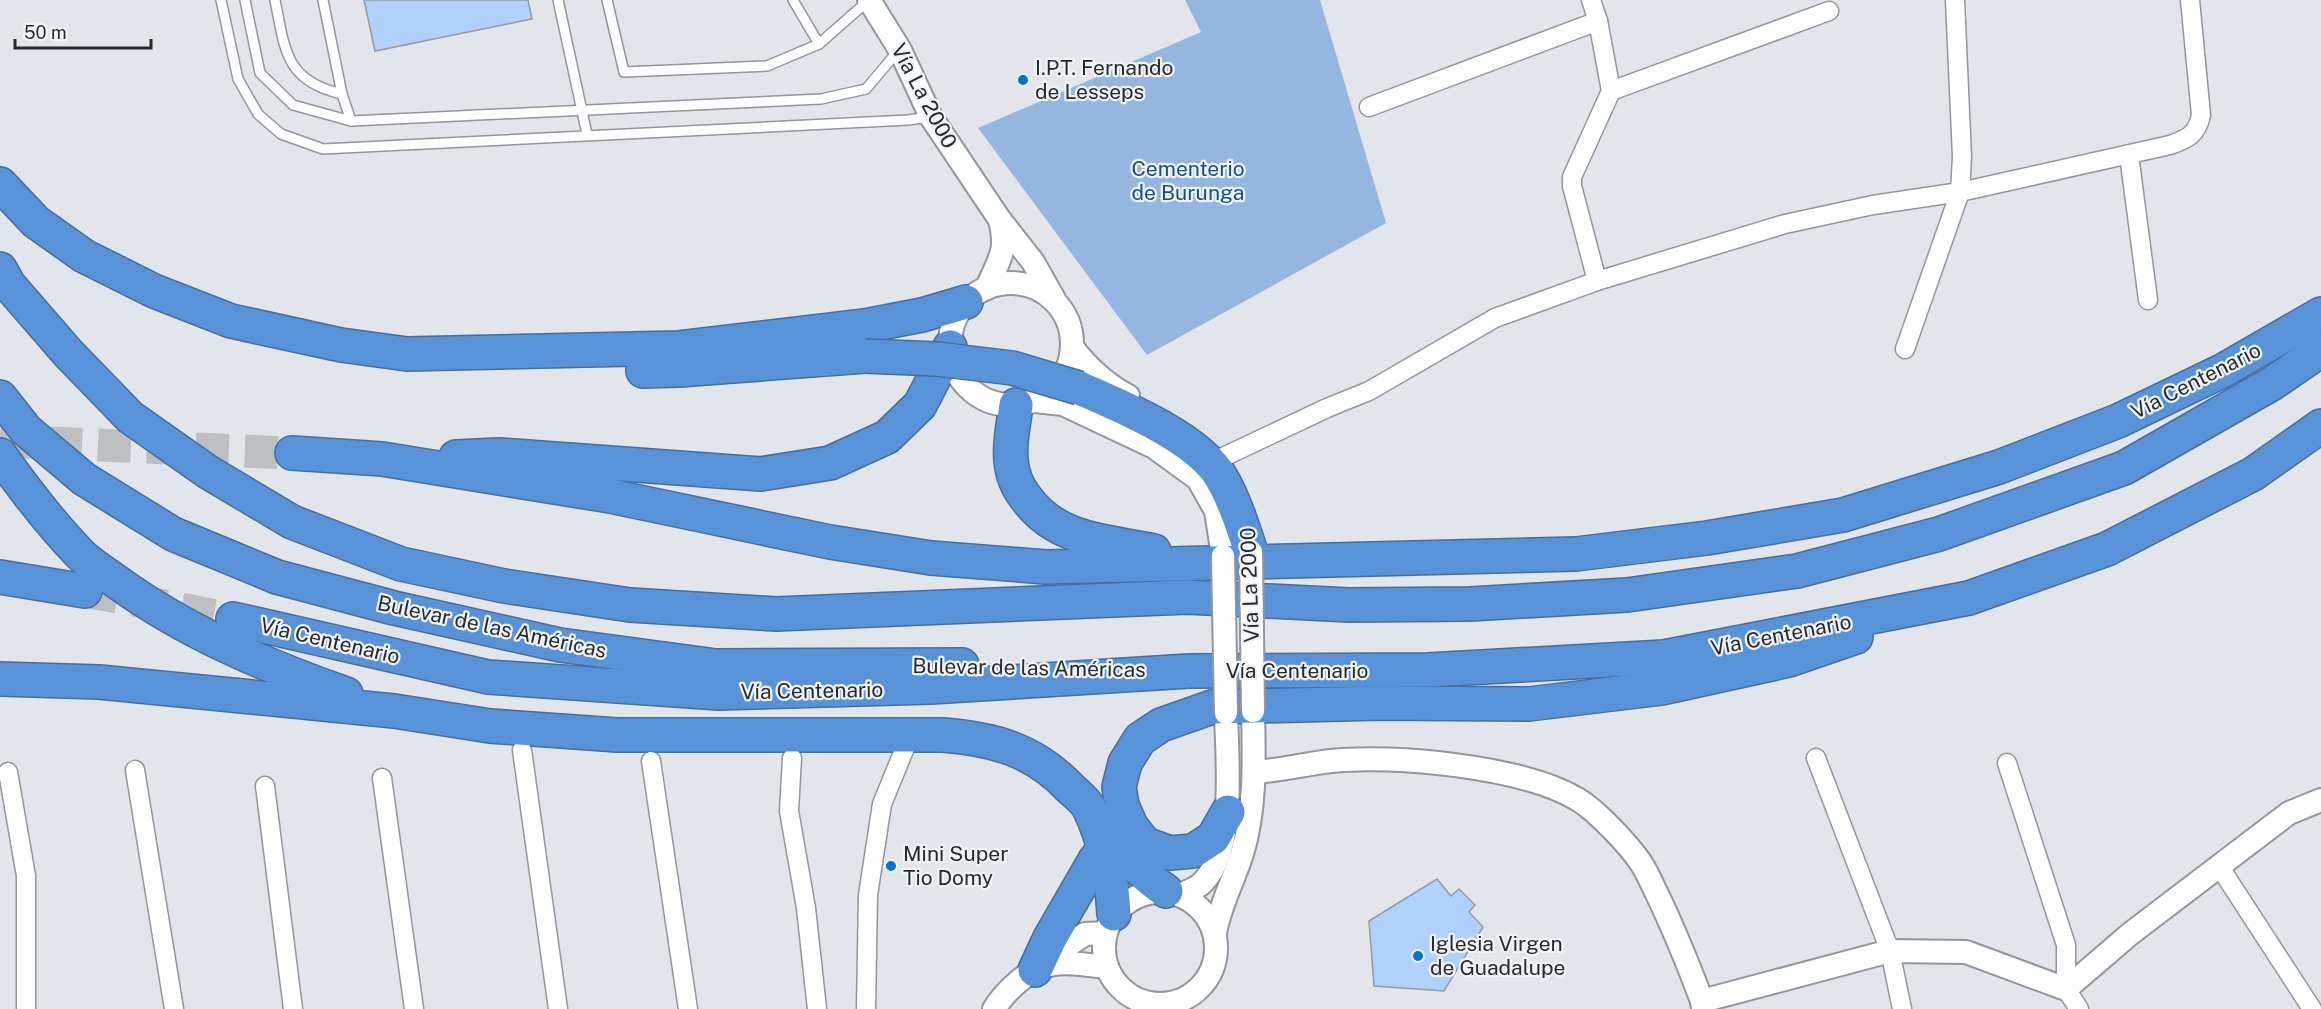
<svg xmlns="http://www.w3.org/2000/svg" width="2321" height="1009" font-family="'Public Sans',sans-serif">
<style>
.green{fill:#94b6e0}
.building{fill:#b0d1fb;stroke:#979a9e;stroke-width:1.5}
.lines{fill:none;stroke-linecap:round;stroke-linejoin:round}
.motorway-tunnel{stroke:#bdbfc3;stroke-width:33;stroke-dasharray:33 16;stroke-linecap:butt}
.service-casing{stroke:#93969a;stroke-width:12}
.minor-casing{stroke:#93969a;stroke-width:21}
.tertiary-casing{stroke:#93969a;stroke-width:26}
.motorway-casing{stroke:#476e9c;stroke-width:36}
.service{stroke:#fff;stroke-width:9}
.minor{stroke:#fff;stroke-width:18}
.tertiary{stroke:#fff;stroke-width:22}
.motorway{stroke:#5893da;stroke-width:33}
.tertiary-bridge-casing{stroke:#93969a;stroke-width:26;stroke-linecap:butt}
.motorway-bridge-casing{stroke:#476e9c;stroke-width:36;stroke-linecap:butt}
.tertiary-bridge{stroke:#fff;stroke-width:22}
.motorway-bridge{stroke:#5893da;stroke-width:33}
.poi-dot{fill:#0072d9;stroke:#eff3f7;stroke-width:2}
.labels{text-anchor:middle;stroke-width:4.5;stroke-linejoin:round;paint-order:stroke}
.poi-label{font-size:21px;fill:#28292a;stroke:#eff3f7;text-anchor:start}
.street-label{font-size:21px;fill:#28292a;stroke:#eff3f7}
.park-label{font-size:21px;fill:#174d89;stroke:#eff3f7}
</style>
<rect width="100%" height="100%" fill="#e2e5e9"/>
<path class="green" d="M1185,0H1320L1386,223L1147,355L978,128L1201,32Z"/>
<g class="building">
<path d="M364,0H528L532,19L375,51Z"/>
<path d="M1437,879L1451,896L1459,889L1475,905L1469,912L1483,927L1444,991L1374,986L1369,921Z"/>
</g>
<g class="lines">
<g class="motorway-tunnel">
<path d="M0,441L292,453"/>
<path d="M85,591L233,619"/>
</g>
<defs>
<g id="service">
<path d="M221,0L238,79L258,114L281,134L323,149L908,120L930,117"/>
<path d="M245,0L260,73L293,105L351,121L821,99L866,89L898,51"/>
<path d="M275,0C285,50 285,81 342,94"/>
<path d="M323,0L342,94L351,121"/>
<path d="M558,0L587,134"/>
<path d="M607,0L624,72L767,66L819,44L869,0"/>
<path d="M793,0L819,44"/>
</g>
<g id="minor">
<path d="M1591,0L1598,21L1611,91L1572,177V186L1597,281"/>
<path d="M1611,91L1829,11"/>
<path d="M1369,107L1598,21"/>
<path d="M2129,155L2148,300"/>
<path d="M1905,349L1960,192L1962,157L1955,0"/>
<path d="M1217,460L1327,408L1369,391L1495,318L1597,281L1785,224L1873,205L1960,192L2170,145C2187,139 2197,135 2201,115L2190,0"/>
<path d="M522,750L558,1009"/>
<path d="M792,758L789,811L806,908L817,1009"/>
<path d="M1816,758L1890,951L1902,1009"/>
<path d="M651,761L688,1009"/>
<path d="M2007,763L2066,945V989L2079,1009"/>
<path d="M135,770L174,1009"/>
<path d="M8,772L26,876V1009"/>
<path d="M382,778L414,1009"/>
<path d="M265,786L293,1009"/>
<path d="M2219,866L2312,1009"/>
<path d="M866,1009L868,895L882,804L907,743"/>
</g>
<g id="tertiary">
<path d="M869,0L900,50L931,117L1000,220L1033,262L1054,299"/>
<circle cx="1011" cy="344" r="61"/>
<path d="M987,288C999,258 1008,253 1000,220"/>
<path d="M1073,348C1088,368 1106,384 1128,396"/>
<path d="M1035,401L1063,404L1154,447L1198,479L1216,511L1223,556"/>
<path d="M1255,772C1281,770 1306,764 1331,761C1394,754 1523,767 1577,799C1596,810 1629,845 1641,863C1647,872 1651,882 1656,892C1673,927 1688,964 1702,1001L1703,1009"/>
<circle cx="1160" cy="948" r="56"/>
<path d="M1179,895C1188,892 1198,888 1204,881C1236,847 1227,758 1226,713"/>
<path d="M1215,933C1220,905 1233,882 1242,854C1256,808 1254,760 1253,711"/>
<path d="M1049,965L1058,952L1085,934L1105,933"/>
<path d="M1702,1001L1890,951L1966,952L2066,989L2130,934L2289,813L2321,800"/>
<path d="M994,1009C1004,993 1029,968 1049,965C1067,961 1088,965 1106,967"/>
</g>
<g id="motorway">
<path d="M0,184L36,222L84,256L154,291L231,321L341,345L407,354L679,348L865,326L922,315L966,302"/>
<path d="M0,269L9,285L68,353L130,417L208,472L292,522L401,564L504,586L630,605L776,614L1187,597L1349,605L1470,604L1627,595L1797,571L1939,534L2124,468L2273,383L2321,350"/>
<path d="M643,371L679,370L865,356"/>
<path d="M1079,388C1121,406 1200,439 1222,479C1235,502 1243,528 1251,552"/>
<path d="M0,397L26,430L84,479L173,534L277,577L394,608L560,645L716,666L962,665"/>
<path d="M1016,405C1014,423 1009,442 1011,460C1012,474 1018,488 1026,498C1057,541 1106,541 1154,551"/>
<path d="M292,453L382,459L610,496L830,542L931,558L1046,567L1576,554L1707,538L1843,515L1999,467L2118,421L2222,371L2321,314"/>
<path d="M0,455C24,489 51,524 80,554C91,565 105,573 117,582C186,632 266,666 346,694"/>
<path d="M456,457L500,455L761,474L830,463L887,437L920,405L950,347"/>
<path d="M0,577L85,591"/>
<path d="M233,619L488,677L719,693L931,687L1189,671L1428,670L1664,657L1969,598L2107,549L2253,474L2321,426"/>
<path d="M0,679L99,682L394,711L490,726L617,735H943C994,739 1034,750 1070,788C1076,794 1085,800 1089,808C1105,841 1112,878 1114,914"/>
<path d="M1228,812L1213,838L1193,851L1170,853L1145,844L1131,826L1122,805L1119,787L1125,763L1140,739L1161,725L1212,707L1381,703L1529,704L1662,688L1789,660L1856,637"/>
<path d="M1131,826L1123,838C1130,865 1144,875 1166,891"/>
<path d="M1035,970L1050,938L1095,860L1104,849"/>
</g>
</defs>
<use href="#service" class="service-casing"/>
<use href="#minor" class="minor-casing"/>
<use href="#tertiary" class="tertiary-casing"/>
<use href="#motorway" class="motorway-casing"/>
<use href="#service" class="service"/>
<use href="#minor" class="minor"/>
<use href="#tertiary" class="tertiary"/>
<use href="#motorway" class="motorway"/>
<defs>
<g id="tertiary-bridge">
<path d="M1251,552L1253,711"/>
<path d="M1223,556L1226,713"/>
</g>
<path id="motorway-bridge" d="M865,356L937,359L1012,368L1079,388"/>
</defs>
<use href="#tertiary-bridge" class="tertiary-bridge-casing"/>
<use href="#motorway-bridge" class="motorway-bridge-casing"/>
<use href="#tertiary-bridge" class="tertiary-bridge"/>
<use href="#motorway-bridge" class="motorway-bridge"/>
</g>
<g class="poi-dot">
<circle cx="1023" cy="80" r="6"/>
<circle cx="891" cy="866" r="6"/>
<circle cx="1418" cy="956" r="6"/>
</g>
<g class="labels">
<g class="poi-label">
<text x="1035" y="75">I.P.T. Fernando<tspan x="1035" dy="24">de Lesseps</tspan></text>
<text x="903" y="861">Mini Super<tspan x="903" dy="24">Tio Domy</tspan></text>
<text x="1430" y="951">Iglesia Virgen<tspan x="1430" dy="24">de Guadalupe</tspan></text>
</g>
<g class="street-label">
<text transform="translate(924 96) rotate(62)" y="7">Vía La 2000</text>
<text transform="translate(2196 381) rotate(-27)" y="7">Vía Centenario</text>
<text transform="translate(1250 585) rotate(-92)" y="7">Vía La 2000</text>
<text transform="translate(492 627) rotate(12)" y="7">Bulevar de las Américas</text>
<text transform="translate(1781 635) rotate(-11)" y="7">Vía Centenario</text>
<text transform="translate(330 641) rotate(13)" y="7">Vía Centenario</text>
<text transform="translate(1029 668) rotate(1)" y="7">Bulevar de las Américas</text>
<text x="1297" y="678">Vía Centenario</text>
<text transform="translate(812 691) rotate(-1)" y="7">Vía Centenario</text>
</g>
<g class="park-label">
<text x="1188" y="176">Cementerio<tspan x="1188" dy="24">de Burunga</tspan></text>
</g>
</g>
<path d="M15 39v9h136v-9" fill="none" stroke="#28292a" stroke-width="3"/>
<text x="24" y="39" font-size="18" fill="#28292a" stroke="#eff3f7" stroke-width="4.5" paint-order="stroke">50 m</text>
</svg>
